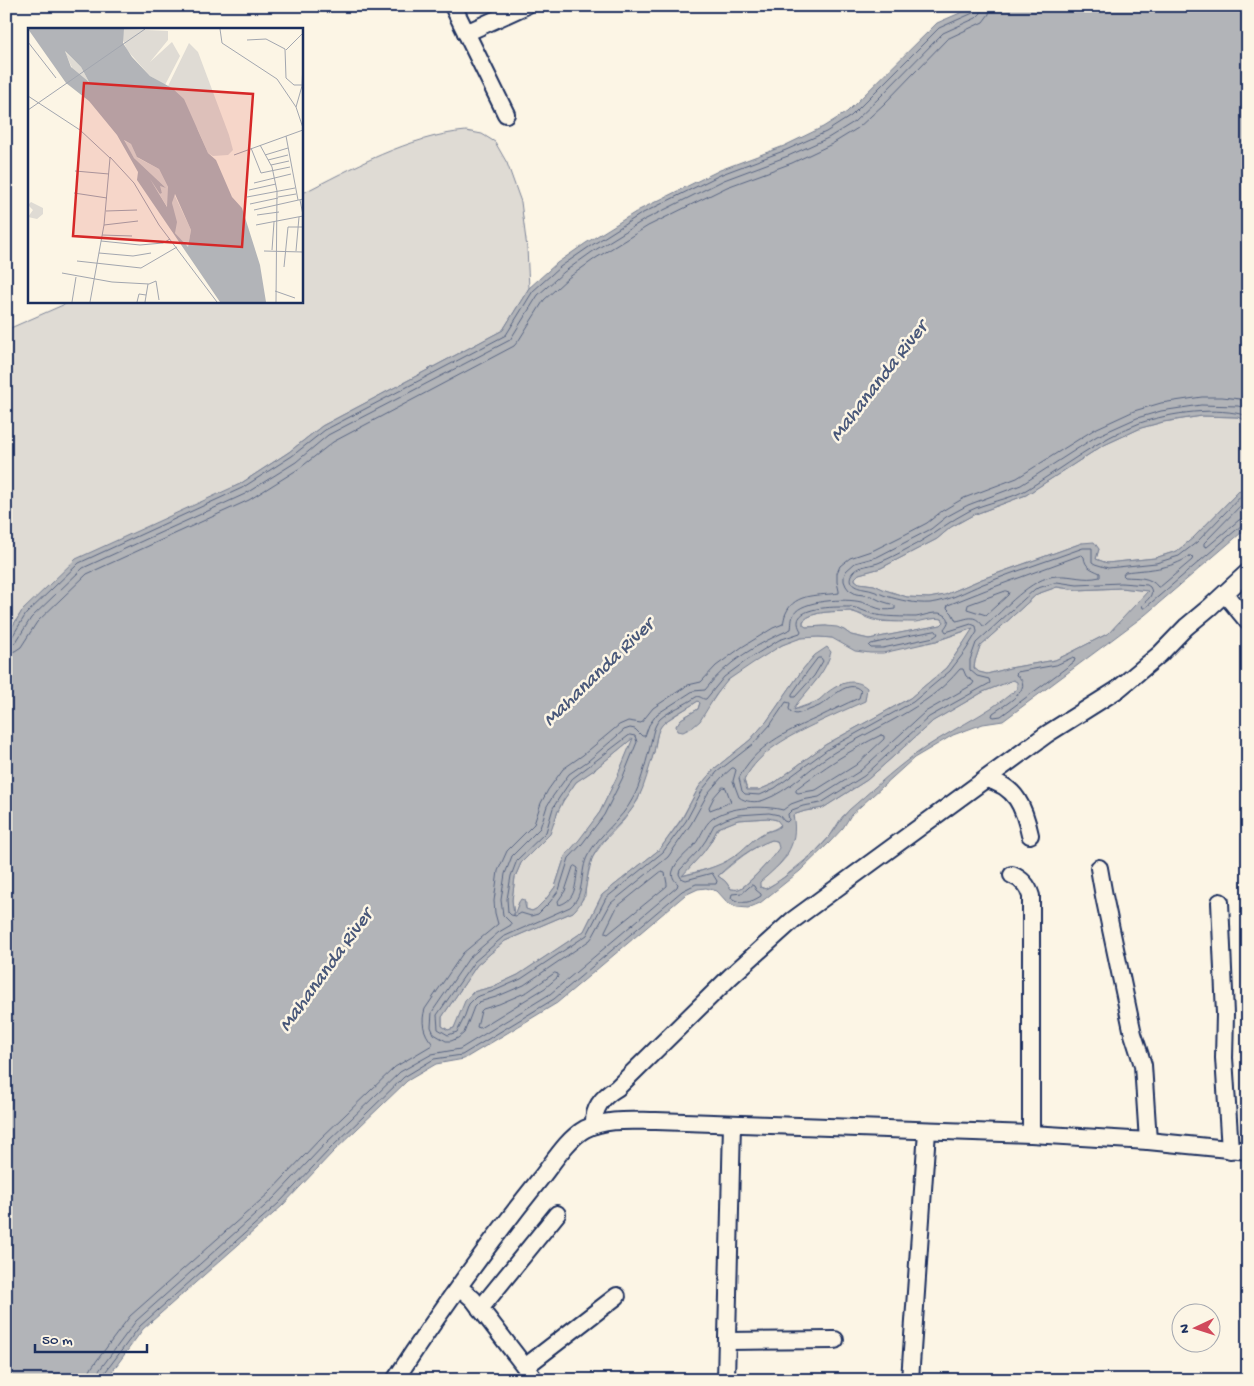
<svg xmlns="http://www.w3.org/2000/svg" width="1254" height="1386" font-family="'Gochi Hand',sans-serif">
<style>
.green{fill:#dfdbd4;stroke:#7d8599}
.water{fill:#b2b4b8;stroke:#767f94;fill-rule:evenodd}
.lines{fill:none;stroke-linecap:round;stroke-linejoin:round}
.shore{stroke:#576482;stroke-width:1}
.minor-casing{stroke:#1b2f5e;stroke-width:20}
.minor{stroke:#fcf5e5;stroke-width:16}
.labels{text-anchor:middle;stroke-width:5;stroke-linejoin:round;paint-order:stroke}
.water-label{font-size:20px;font-style:italic;fill:#485779;stroke:#fcf5e5}
.inset-road{fill:none;stroke:#a2a6af;stroke-width:1}
.view{fill:#d62828;fill-opacity:0.15;stroke:#d62828;stroke-width:2.5}
.inset-edge{fill:none;stroke:#1b2f5e;stroke-width:2.5}
</style>
<rect width="100%" height="100%" fill="#fcf5e5"/>
<filter id="ink" filterUnits="userSpaceOnUse"><feTurbulence type="fractalNoise" baseFrequency=".02" numOctaves="2"/><feDisplacementMap in="SourceGraphic" scale="10" xChannelSelector="R" yChannelSelector="G"/><feConvolveMatrix kernelMatrix="1 2 1 2 8 2 1 2 1" color-interpolation-filters="sRGB"/></filter>
<g filter="url(#ink)">
<g class="green">
<path d="M466,131L482,134L495,142L507,163L521,202L527,248L529,288L503,330L322,426L289,452L240,484L22,611L6,637V330L72,301H301V194C352,168 409,136 466,131Z"/>
<path d="M1202,416L1237,417L1248,421V482L1193,538L1177,551L1155,558L1107,563L1096,559L1099,549L1082,543L982,579L945,595L929,598L907,597L885,590L874,585L859,583L855,580V578L859,574L881,568L937,539L951,527L973,515L1026,495L1102,446L1141,428L1163,422Z"/>
<path d="M1057,587L1077,590L1121,588L1149,591L1109,633L1068,654L1055,660L1010,668L987,674L979,672L974,668L975,661L980,646L1037,594Z"/>
<path d="M850,611C859,613 865,618 873,620C889,624 922,620 939,618L942,619L944,622L941,625L869,639L851,635L844,630L826,626L806,627L803,625V621C813,610 836,612 850,611Z"/>
<path d="M974,628L946,668L910,698L825,745L773,784L759,790H747L744,780C763,743 805,729 841,711L842,684L829,692L818,701L793,710L796,704L818,678L815,655L803,669L767,721L750,740L714,769L699,787L682,818L660,849L602,895L584,931L518,975L492,987L473,992L454,1028L448,1030L442,1026V1017L477,965L505,941L573,912L585,896L586,884L592,858L604,841L624,820L638,800L654,752L658,731L663,723L698,701L700,702L698,709L681,719L676,726C686,720 697,715 706,708C713,702 720,688 727,681C742,667 782,642 801,638C811,636 822,637 832,638L936,641Z"/>
<path d="M1013,680L1017,681L1018,684L1017,689L1003,701L982,715L913,756L842,817L830,836L814,853L779,881L765,889L760,887L759,882L779,865L787,856L793,815L805,811L823,808L867,780L933,721L983,692Z"/>
<path d="M634,737L617,777L600,812L579,841L565,856L555,887L546,899L536,909L532,911L526,909V903L519,902L514,916L512,900L515,877L521,863L554,823L558,811L563,801L576,782L594,770Z"/>
<path d="M768,818L777,820L781,824C776,830 770,830 764,833C752,839 744,850 733,858C718,868 698,871 681,876L702,854L710,843L718,828L738,820Z"/>
<path d="M772,840L777,841L780,848C774,856 747,886 739,889C736,890 733,889 731,889L725,881L718,876C735,862 751,847 772,840Z"/>
</g>
<path class="water" d="M976,6H1248V421L1237,417L1202,416L1163,422L1141,428L1102,446L1026,495L973,515L951,527L937,539L881,568L859,574L855,578V580L859,583L874,585L885,590L907,597L929,598L945,595L982,579L1082,543L1094,542L1099,549L1096,559L1107,563L1155,558L1177,551L1193,538L1248,482V527L1145,615L1003,721L983,724L953,735L914,758L851,815L843,828L829,843L800,871L760,903L748,908L737,907L727,902L717,891L706,888L698,889L685,895L557,1003L464,1059L436,1064L407,1081L333,1152L282,1206L143,1329L106,1380H6V637L22,611L76,559L240,484L289,452L322,426L503,330L529,288L557,263L586,243L639,210L720,170L784,146L823,127L847,112L937,23ZM1057,587L1077,590L1121,588L1148,591L1109,633L1068,654L1055,660L1010,668L987,674L979,672L974,668L975,661L980,646L1037,594ZM850,611C862,614 872,620 884,621C894,622 905,622 915,622C924,621 933,617 942,619L944,622L941,625L869,639L851,635L844,630L837,627L826,626L806,627L803,625V621C813,610 836,612 850,611ZM973,628L961,647L946,668L910,698L825,745L773,784L759,790H747L744,780C760,750 790,736 819,722C834,715 849,708 865,701L867,688C855,677 840,683 828,692C825,694 822,698 819,700C812,705 802,707 794,710C796,703 801,699 805,694C816,681 827,668 831,652L827,647L815,655L803,669L767,721L750,740L714,769L699,787L682,819L660,849L602,895L584,931L518,975L492,987L473,992L465,1001L454,1028L448,1030L442,1026V1017L477,965L505,941L573,912C590,896 584,879 592,859C600,837 628,821 638,799C645,785 649,768 654,752C656,743 656,731 663,724C671,716 688,708 698,701L700,703L698,709L681,719L676,726L677,731L683,732L693,727L700,721L716,695L728,680L753,663L782,645L801,638L819,637L832,638L855,651L870,653H883L936,641ZM1013,680L1017,682V689C985,716 947,731 913,756C891,772 870,792 849,810C841,818 837,828 830,836C813,857 789,875 766,889L760,887V882C782,864 800,846 793,815L805,811L823,808L867,780L933,721L983,692ZM633,738L617,777L600,812L579,840L565,856L555,887L546,899L536,909L532,911L526,909L524,900L521,899L519,902L514,915L512,900L515,877L521,863L550,834L558,811L563,801L576,782L594,770ZM768,818L777,820L781,825C776,831 770,830 764,833C752,839 744,850 733,857C719,867 698,872 682,876L702,854L710,843L718,828L738,820ZM772,840L777,841L779,848C774,856 747,887 739,889C736,890 733,889 731,889L725,881L718,876C733,861 752,847 772,840Z"/>
<g class="lines">
<g class="shore">
<path d="M1248,416C1217,406 1170,413 1140,423C1098,439 1064,467 1026,490C1008,500 987,502 969,511C951,520 936,533 918,543C905,550 891,558 878,563C869,566 855,566 851,575C847,585 858,588 864,589C872,590 878,593 886,596C900,600 915,604 930,603C949,601 966,591 983,584C1016,571 1050,560 1083,548H1092V562L1095,564L1108,568L1156,563L1179,556L1197,542L1248,489"/>
<path d="M1248,498L1204,543V546L1207,547L1239,520L1248,517"/>
<path d="M1082,555L1084,557C1085,567 1091,569 1100,573V577C1083,581 1073,575 1057,576C1031,577 1004,610 985,626H983C974,613 968,619 956,621L952,613L947,608L948,605L986,590Z"/>
<path d="M1190,556L1193,557L1192,560L1160,587H1158C1150,576 1137,578 1125,577L1123,575L1125,572C1149,569 1169,570 1190,556Z"/>
<path d="M1006,591L1009,592L1008,595L986,615L967,609L968,605Z"/>
<path d="M851,607C859,608 865,612 873,614C881,617 907,617 916,617C924,616 938,609 946,616C951,620 947,625 944,629L946,632L971,624L976,626L977,632L966,650L950,671L913,702L828,749L775,788L760,795L745,794L742,791L739,778C755,746 786,732 817,718C831,711 845,704 859,698L861,691C849,677 830,700 819,706C812,709 804,712 796,714L791,712L789,709L790,703L786,702L771,724L753,744L717,772L703,789L686,821L663,852L606,898L587,935L521,979L494,991L476,997L469,1004L464,1018L457,1032L448,1035L438,1029L437,1015L474,962L503,937L570,907C586,894 579,871 588,855C600,833 622,820 633,798C640,786 645,765 649,751C652,741 652,727 660,719C670,710 685,705 696,697C700,695 703,700 706,699L724,677L750,658L779,640L800,633L801,631C785,605 838,607 851,607Z"/>
<path d="M936,631L938,634L934,637L883,648H871L869,646L871,644L907,636Z"/>
<path d="M6,639L12,637L26,614L79,563L242,488L292,456L325,430L506,335L533,291L560,267L589,247L641,214L722,174L786,150L826,132L851,116L939,28L973,13L976,10V6"/>
<path d="M6,645L12,644L16,642L31,618L83,568L245,494L296,462L328,435L510,340L538,295L564,272L592,252L644,220L724,180L788,156L828,138L854,122L879,98L943,33L976,18L981,13L982,6"/>
<path d="M6,653L15,651L21,647L37,622L87,574L249,500L300,468L333,442L514,346L519,340L544,300L568,278L596,258L648,226L727,187L792,163L832,144L858,128L884,104L947,39L983,22L989,14L990,6"/>
<path d="M818,658H821L823,661L814,676L795,697H792V694L807,672Z"/>
<path d="M1072,658L1075,659L1074,662L1001,716L994,717L992,716L993,713C1003,706 1037,688 1016,675L1017,672L1056,665Z"/>
<path d="M630,735L635,736L637,742L622,779L604,815L582,844L569,858L559,890L550,902L538,914L531,916L521,913L516,916L511,915L508,912L507,899L511,876L517,860L546,832L553,808L559,798L572,779Z"/>
<path d="M881,735L884,736V739L856,765L816,790L798,793L796,792V789C823,768 850,750 881,735Z"/>
<path d="M723,787L726,788L731,802L710,810L709,807L714,797Z"/>
<path d="M575,866L578,868C575,883 577,900 559,905L558,901L565,891L573,867Z"/>
<path d="M661,872L665,873L667,884V886L608,934L605,933V931L617,907Z"/>
<path d="M752,885L754,886L756,890L761,894V896C750,903 742,905 731,898L732,894L742,893Z"/>
<path d="M555,973L558,974V977L545,988L480,1028L477,1027L481,1011L483,1009L499,1004L527,992Z"/>
<path d="M89,1380V1373L92,1367L130,1316L269,1193L320,1139L395,1067L432,1045V1043C423,1033 421,1021 425,1009L463,953L498,924L495,913L494,901L498,871L507,851L534,824L541,803L548,790L563,769L583,755L619,725L628,721L641,723L653,708L688,685L701,682L716,666L742,647L773,628L783,624C784,621 784,617 786,613C795,592 821,596 839,593V591L837,582V573L840,566L850,558L874,550L904,535L927,523L942,511L964,498L1017,478L1095,429L1134,411L1161,403L1202,397H1222L1240,399L1248,401"/>
<path d="M96,1380L98,1372L136,1321L274,1198L325,1144L400,1072L432,1054L460,1049L550,994L677,887L678,884C674,880 671,876 673,871C676,860 689,852 695,844C701,837 704,825 712,819C729,806 763,805 783,810L791,804L802,800L819,797L860,771L925,712L972,685L974,682L966,676L963,669H960C926,710 874,727 830,755C808,769 789,791 764,800C756,803 745,802 739,797L733,781L736,770L734,768H732L722,777L708,793L691,824L668,857L611,903L593,936L590,940L524,985L496,997L479,1002L474,1007L464,1033L458,1038L451,1041H446L434,1034L431,1027L432,1012L469,958L499,932L511,925V923L503,915L501,900L505,874L512,856L540,828L547,806L553,796L569,774L588,761L624,730L630,728L635,729L642,736H645L649,725L657,714L693,691L705,690C726,662 759,643 791,629C792,624 791,619 794,614C802,600 846,598 861,602C875,606 879,612 895,609V606L894,605L881,601L871,596L856,594L849,590L846,586L844,581V576L846,571L855,563L877,557L931,529L946,517L968,505L1021,485L1097,436L1137,418L1161,411L1201,405L1238,406L1248,409"/>
<path d="M103,1380V1375L140,1326L279,1203L330,1149L404,1077L434,1059L462,1055L554,999L682,891L696,884H716L717,881L712,873L686,880L681,878L679,874L680,870L699,850L706,840L714,825L726,819L738,815L769,813L779,815L784,821L787,822L789,820L788,814L792,810L803,806L821,803L864,776L929,717L990,683L989,679L977,676L970,670V660L976,643L1035,589L1057,582L1077,585L1121,583L1147,585L1150,587C1155,595 1147,600 1142,605L1143,608H1145L1242,525L1248,524"/>
</g>
<defs>
<g id="minor">
<path d="M453,6L506,114"/>
<path d="M466,33L525,6"/>
<path d="M1225,594L1248,622"/>
<path d="M986,779C1016,786 1024,807 1030,835"/>
<path d="M1099,868L1104,896L1133,1034L1143,1065L1148,1141"/>
<path d="M1012,875C1022,879 1028,886 1031,896V1134"/>
<path d="M1220,902L1225,1014L1224,1058L1230,1150"/>
<path d="M594,1125C593,1108 602,1097 617,1088L730,977L793,920L1047,734L1117,690L1160,654L1186,627L1210,607L1248,572"/>
<path d="M459,1287L473,1299L535,1380"/>
<path d="M480,1309L557,1214"/>
<path d="M727,1341L835,1340"/>
<path d="M525,1367L617,1296"/>
<path d="M395,1380C440,1311 488,1244 540,1179C553,1163 567,1139 585,1129C607,1118 633,1121 656,1121L1031,1134L1148,1141L1248,1151"/>
<path d="M726,1380L732,1124"/>
<path d="M910,1380L927,1131"/>
</g>
</defs>
<use href="#minor" class="minor-casing"/>
<use href="#minor" class="minor"/>
</g>
</g>
<g class="labels">
<g class="water-label">
<text transform="translate(877 380) rotate(-52)" y="7">Mahananda River</text>
<text transform="translate(597 671) rotate(-44)" y="7">Mahananda River</text>
<text transform="translate(324 969) rotate(-54)" y="7">Mahananda River</text>
</g>
</g>
<g transform="translate(28 28)">
<rect width="275" height="275" fill="#fcf5e5"/>
<path d="M96,1L140,3V12L122,34L144,14L152,28L137,57L122,48L99,22L94,10ZM161,15L170,24L201,107L205,122L200,127L185,128L180,125L170,102L140,58ZM37,24L53,39L61,54L45,42ZM95,112L103,116L110,130L131,141L140,159V180L122,151L132,166L134,165L131,157L138,160L106,130ZM146,166L163,202L160,220L147,205L144,175ZM3,174L15,180V186L9,191L0,189L5,182L0,177Z" fill="#dfdbd4"/>
<path d="M0,1H96L95,15L104,29L122,48L144,60L156,71L180,125L188,132L204,169L214,180L232,237L238,274H192L109,152L110,144L89,107L61,73L38,55ZM37,23L53,39L61,54L43,39ZM96,112L103,116L109,129L131,141L140,159L139,179L122,151L132,166L134,165L132,158L138,160L106,130ZM147,166L163,202L160,219L147,205L149,194L144,175Z" fill="#b2b4b8" fill-rule="evenodd"/>
<path class="inset-road" d="M192,1L194,15L249,51L268,79L275,100M219,12L238,11L257,21L258,50L266,57H275M0,14L28,50M258,22L275,5M0,68L52,102L82,130L76,197L62,274M268,79L274,58L275,34M0,82L117,1M258,108L270,172M232,117L244,139L249,163L248,274M223,120L233,145L262,139M206,127L275,102M237,127L260,120M82,129L106,155L131,197L189,274M240,132L260,127M243,137L261,133M47,143L81,146M226,155L263,146M221,162L248,156M46,165L79,170M219,169L267,160M250,169L268,166M272,172L275,187M222,176L250,170M226,182L275,171M78,183L109,182M229,187L251,184M76,197L110,193M228,197L275,188M74,207L104,208M73,213L112,217L135,215L142,211M244,222L246,194M236,223L275,224M268,223L271,189M71,225L105,228L123,225M49,233L113,240L149,219M256,239L260,199H275M34,245L84,254L121,256L128,253L131,272M247,263L267,270M44,274L48,249M109,274L111,266L118,267M117,274L120,256"/>
<path class="view" d="M56,55L225,66L214,219L45,208Z"/>
<rect width="275" height="275" class="inset-edge"/>
</g>
<rect width="1254" height="1386" fill="none" stroke="#fcf5e5" stroke-width="25"/>
<rect x="12" y="12" width="1229" height="1361" fill="none" stroke="#1b2f5e" stroke-width="2" filter="url(#ink)"/>
<g transform="translate(1196 1328) rotate(266)"><circle r="24" fill="#fcf5e5" stroke="#a2a6af"/>
<path d="M0-4L9 19L0 12L-9 19Z" fill="#d1495b"/>
<text y="-8" font-size="14" font-weight="bold" text-anchor="middle" fill="#1b2f5e">N</text>
</g>
<path d="M35 1344v8h112v-8" fill="none" stroke="#1b2f5e" stroke-width="2.5"/>
<text x="42" y="1344" font-size="15" fill="#1b2f5e" stroke="#fcf5e5" stroke-width="4" paint-order="stroke">50 m</text>
</svg>
